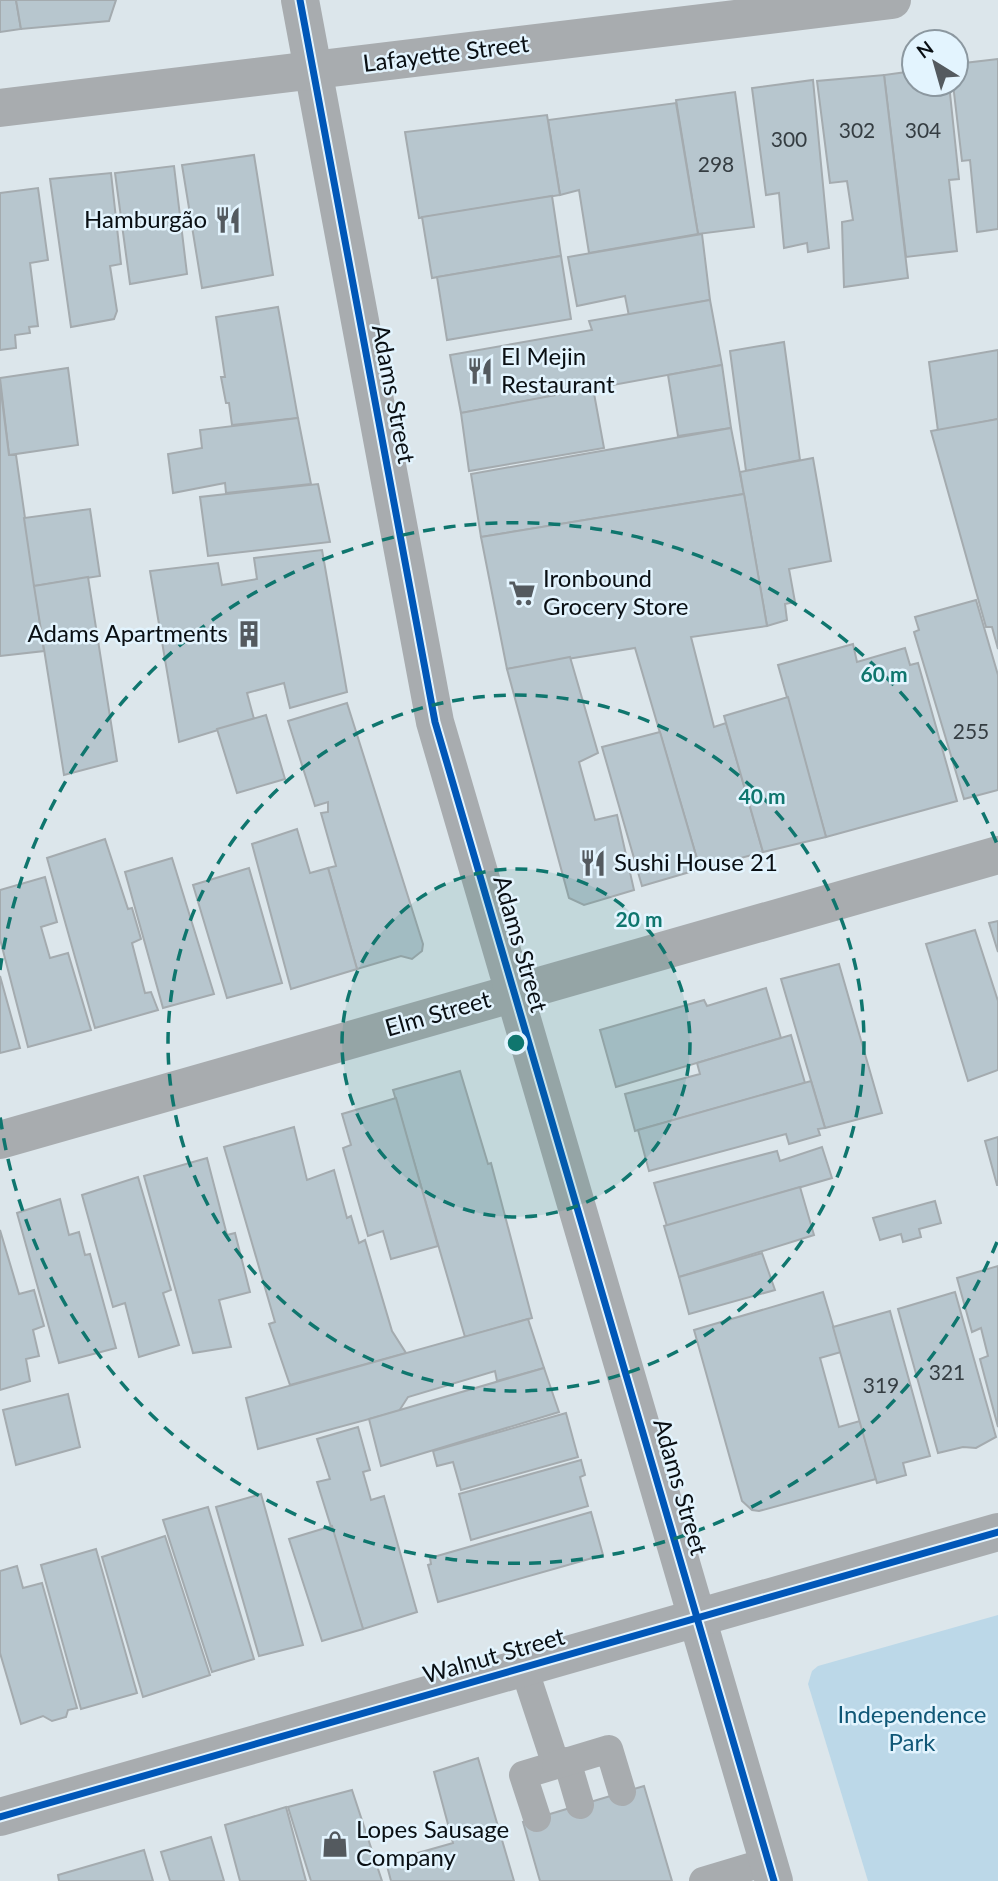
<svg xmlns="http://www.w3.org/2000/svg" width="998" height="1881" font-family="Lato,sans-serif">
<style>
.green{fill:#bcd8e8}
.building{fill:#b7c6ce;stroke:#a4abaf;stroke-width:2}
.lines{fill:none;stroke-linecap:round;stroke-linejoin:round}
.service{stroke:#a8acaf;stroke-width:28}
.minor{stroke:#a8acaf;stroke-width:38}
.tertiary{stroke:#a8acaf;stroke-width:38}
.cycleway-casing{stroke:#e3f4fe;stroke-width:11}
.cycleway{stroke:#0057b8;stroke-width:7}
.ring{fill:none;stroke:#0f766e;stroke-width:3.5;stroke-dasharray:12 9}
.labels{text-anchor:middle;stroke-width:5;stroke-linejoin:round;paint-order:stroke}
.number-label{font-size:21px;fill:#353d42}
.street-label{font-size:24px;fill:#0a0f13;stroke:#e3f4fe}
.poi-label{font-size:24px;fill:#0a0f13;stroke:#e3f4fe;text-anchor:start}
.park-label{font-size:24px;fill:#105776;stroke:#e3f4fe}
.centre{fill:#0f766e;stroke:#e3f4fe;stroke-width:3.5}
.ring-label{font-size:21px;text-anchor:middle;font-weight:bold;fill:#0f766e;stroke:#e3f4fe;stroke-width:5;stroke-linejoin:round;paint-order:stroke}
</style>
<rect width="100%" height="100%" fill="#dce6eb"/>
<path class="green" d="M998,1615V1881H868L808,1684L812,1671L818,1666Z"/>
<g class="building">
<path d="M0,0H16L21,29L0,32Z"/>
<path d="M16,0H116L109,21L21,29Z"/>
<path d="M998,59V229L977,232L970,160L962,161L953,84H956V64Z"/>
<path d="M914,71V84H949L959,179L949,180L957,251L906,257L884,75Z"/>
<path d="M884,75L908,278L844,287L842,222L853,220L847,181L830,183L817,81Z"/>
<path d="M813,80L829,248L808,252L807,243L784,248L779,193L766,195L752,88Z"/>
<path d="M735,92L754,227L698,234L676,100Z"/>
<path d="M676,103L698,234L589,253L579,190L560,195L548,120Z"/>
<path d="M547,115L560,195L419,218L405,132Z"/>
<path d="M254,155L273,275L202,288L182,165Z"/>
<path d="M174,166L187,274L130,284L115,173Z"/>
<path d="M111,173L121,264L110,266L117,311L114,319L71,327L50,179Z"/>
<path d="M38,188L48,260L30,263L38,326L29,327L30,333L15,335L16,348L0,350V193Z"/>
<path d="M552,196L561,256L432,278L422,217Z"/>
<path d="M702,234L710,300L629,316L625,296L577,306L568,257Z"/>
<path d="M561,256L571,319L447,340L437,277Z"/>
<path d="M710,300L722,365L461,413L450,355L592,330L589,321Z"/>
<path d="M278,307L298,418L232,425L229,403H226L221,377H225L216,317Z"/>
<path d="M784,342L800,460L746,471L730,351Z"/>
<path d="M998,350V419L938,431L929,362Z"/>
<path d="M722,365L731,428L678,436L668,375Z"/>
<path d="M68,368L78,445L9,455L0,378Z"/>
<path d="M0,384L9,455H16L44,651L0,656Z"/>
<path d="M593,388L604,448L469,471L461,413Z"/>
<path d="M298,418L311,484L226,493L225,483L173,493L168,454L202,448L200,430Z"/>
<path d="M998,419V649L992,627H986L931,431Z"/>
<path d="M731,428L744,494L481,537L471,474Z"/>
<path d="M813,458L831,561L789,569L795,602L785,604L787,620L767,626L740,472Z"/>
<path d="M318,484L330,542L208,556L200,497Z"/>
<path d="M744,494L767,626L691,637L714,727L726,723L763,852L700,869L635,648L507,669L481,537Z"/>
<path d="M90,509L100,576L34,586L24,518Z"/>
<path d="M322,550L347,692L290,708L284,683L247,693L254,719L179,742L150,571L218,563L222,585L257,579L254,558Z"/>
<path d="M88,577L117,761L64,775L34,586Z"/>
<path d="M976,600L998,675V790L964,799L914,632L919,630L915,617Z"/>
<path d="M853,644L857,662L905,648L910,665L918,663L957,801L826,837L778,665Z"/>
<path d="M570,657L598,753L579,762L595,820L617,815L634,890L584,905L569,898L507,669Z"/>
<path d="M788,697L826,837L763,852L724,716Z"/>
<path d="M347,703L423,944L422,951L412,959L401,956L357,969L328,868L336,866L321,813L328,812V802L315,806L288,721Z"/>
<path d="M266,715L285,779L237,793L217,729Z"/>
<path d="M660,732L700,869L642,886L602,747Z"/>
<path d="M297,829L310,873L328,868L357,969L291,989L252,844Z"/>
<path d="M105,839L128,909L132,908L141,939L132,943L145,993L151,992L158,1010L95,1028L47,858Z"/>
<path d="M172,858L214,994L163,1008L125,872Z"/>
<path d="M249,868L282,983L227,998L193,885Z"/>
<path d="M45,877L57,922L41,927L50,958L68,953L91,1030L28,1047L0,939V890Z"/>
<path d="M998,921V952L989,923Z"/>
<path d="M975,930L998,1001V1070L968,1081L926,944Z"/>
<path d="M839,964L882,1113L825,1128L781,979Z"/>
<path d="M0,976L20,1048L0,1053Z"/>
<path d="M766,988L781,1038L616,1087L600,1030L704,1000L707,1006Z"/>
<path d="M791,1035L805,1083L635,1131L625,1094L700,1074L697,1063Z"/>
<path d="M460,1071L488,1164L491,1163L532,1318L465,1337L393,1090Z"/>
<path d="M811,1081L825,1128L818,1129L820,1135L789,1144L786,1134L649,1171L638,1130Z"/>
<path d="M396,1098L438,1246L391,1259L383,1231L368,1236L343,1148L351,1145L342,1114Z"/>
<path d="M294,1127L307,1180L334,1170L347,1218L351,1216L359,1243L365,1240L392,1331L406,1353L290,1385L269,1324L275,1322L224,1147Z"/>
<path d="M998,1137V1185H997L985,1141Z"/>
<path d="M822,1147L832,1178L667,1226L654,1183L777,1151L780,1161Z"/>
<path d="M207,1158L227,1235L235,1233L250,1292L219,1300L231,1347L193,1353L144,1176Z"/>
<path d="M138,1177L171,1290L163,1293L179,1345L139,1357L125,1303L113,1307L82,1195Z"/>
<path d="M800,1187L814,1235L679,1277L664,1226Z"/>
<path d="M60,1199L69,1235L79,1232L85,1255L90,1254L116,1348L59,1363L17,1213Z"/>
<path d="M935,1201L941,1223L919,1229L921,1237L903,1242L901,1234L880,1240L873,1218Z"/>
<path d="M0,1230L19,1294L34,1290L44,1326L33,1330L39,1356L26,1359L30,1381L0,1390Z"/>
<path d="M762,1253L775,1290L689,1314L679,1277Z"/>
<path d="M998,1266V1427L980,1359L988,1356L981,1328L972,1332L957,1278Z"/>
<path d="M823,1292L841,1352L820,1358L839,1427L860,1421L876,1479L759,1511L752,1510L742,1501L694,1330Z"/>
<path d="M955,1292L996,1437L976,1448L963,1447L938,1453L898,1309Z"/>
<path d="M890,1311L930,1456L903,1463L906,1475L877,1483L833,1327Z"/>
<path d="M528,1319L544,1368L497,1381L495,1371L408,1397L399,1411L258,1449L246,1398Z"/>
<path d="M544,1368L559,1412L381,1466L369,1419Z"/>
<path d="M68,1394L80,1447L16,1465L3,1410Z"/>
<path d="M566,1413L578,1457L461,1490L453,1462L437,1466L433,1451Z"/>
<path d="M358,1427L370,1470L363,1472L371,1500L384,1496L417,1612L363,1629L317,1482L330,1479L317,1439Z"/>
<path d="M581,1460L585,1475L580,1477L588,1506L471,1540L459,1494Z"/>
<path d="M261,1494L303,1645L259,1656L216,1507Z"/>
<path d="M208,1507L254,1659L212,1672L163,1520Z"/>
<path d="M591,1512L603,1555L438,1602L428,1565L431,1564L430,1558Z"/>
<path d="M332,1526L363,1629L322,1641L289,1539Z"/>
<path d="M165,1536L210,1675L143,1697L102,1557Z"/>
<path d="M96,1549L137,1693L81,1709L41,1565Z"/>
<path d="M17,1566L23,1588L42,1583L77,1708L68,1710L66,1717L52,1721L43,1716L21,1724L0,1653V1571Z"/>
<path d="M478,1758L514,1881H391L386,1862L453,1843L434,1772Z"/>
<path d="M644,1786L672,1881H540L523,1822Z"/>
<path d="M352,1790L382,1881H311L288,1807Z"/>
<path d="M286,1807L306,1881H240L225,1825Z"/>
<path d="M211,1837L224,1881H170L161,1852Z"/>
<path d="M144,1850L153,1881H59L58,1875Z"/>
</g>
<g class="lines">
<g class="service">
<path d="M524,1668L556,1765L523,1775L537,1818"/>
<path d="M567,1761L580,1805"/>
<path d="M556,1765L609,1749L622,1792"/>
<path d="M703,1881L769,1861"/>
</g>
<path class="minor" d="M0,1140L998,855"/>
<g class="tertiary">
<path d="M300,0L435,722L774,1881"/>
<path d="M0,108L892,0"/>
<path d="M0,1817L998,1532"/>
</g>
<defs>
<g id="cycleway">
<path d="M300,0L435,722L774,1881"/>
<path d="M0,1817L998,1532"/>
</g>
</defs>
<use href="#cycleway" class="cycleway-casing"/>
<use href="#cycleway" class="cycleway"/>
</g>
<circle cx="516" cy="1043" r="174" fill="#0f766e" fill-opacity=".12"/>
<g class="ring">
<circle cx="516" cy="1043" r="174"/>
<circle cx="516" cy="1043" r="348"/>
<path d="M997 1242A521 521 0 0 1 0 1116M0 970A521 521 0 0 1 997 844"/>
</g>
<defs>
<symbol id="restaurant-bare" viewBox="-9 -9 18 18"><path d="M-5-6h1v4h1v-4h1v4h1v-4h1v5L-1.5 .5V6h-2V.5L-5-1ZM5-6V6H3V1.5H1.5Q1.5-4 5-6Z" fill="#545a5f" stroke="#e3f4fe" stroke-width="2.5" paint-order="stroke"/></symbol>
<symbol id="supermarket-bare" viewBox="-9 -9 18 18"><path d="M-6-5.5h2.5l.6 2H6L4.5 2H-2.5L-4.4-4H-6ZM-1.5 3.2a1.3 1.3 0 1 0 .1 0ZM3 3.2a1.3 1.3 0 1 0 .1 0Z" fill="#545a5f" stroke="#e3f4fe" stroke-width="2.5" paint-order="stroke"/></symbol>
<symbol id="building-bare" viewBox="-9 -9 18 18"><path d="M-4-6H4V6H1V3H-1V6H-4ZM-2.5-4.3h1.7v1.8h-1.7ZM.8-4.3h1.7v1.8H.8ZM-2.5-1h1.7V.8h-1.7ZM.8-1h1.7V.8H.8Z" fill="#545a5f" stroke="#e3f4fe" stroke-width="2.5" paint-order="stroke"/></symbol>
<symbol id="shop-bare" viewBox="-9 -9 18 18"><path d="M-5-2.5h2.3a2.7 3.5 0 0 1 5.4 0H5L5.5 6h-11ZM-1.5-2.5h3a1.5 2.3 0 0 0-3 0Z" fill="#545a5f" stroke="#e3f4fe" stroke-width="2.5" paint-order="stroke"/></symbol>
</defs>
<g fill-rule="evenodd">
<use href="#restaurant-bare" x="209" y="201" width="38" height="38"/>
<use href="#restaurant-bare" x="461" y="352" width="38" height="38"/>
<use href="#supermarket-bare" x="503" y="574" width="38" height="38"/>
<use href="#building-bare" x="230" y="615" width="38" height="38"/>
<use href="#restaurant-bare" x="574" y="844" width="38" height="38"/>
<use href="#shop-bare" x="316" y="1825" width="38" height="38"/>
</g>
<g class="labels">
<g class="number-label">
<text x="857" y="138">302</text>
<text x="923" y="138">304</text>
<text x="789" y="147">300</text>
<text x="716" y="172">298</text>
<text x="971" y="739">255</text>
<text x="947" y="1380">321</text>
<text x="881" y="1393">319</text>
</g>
<g class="street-label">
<text transform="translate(446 54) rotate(-7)" y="8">Lafayette Street</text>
<text transform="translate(393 394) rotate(79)" y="8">Adams Street</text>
<text transform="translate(520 944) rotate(74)" y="8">Adams Street</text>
<text transform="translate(438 1014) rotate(-16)" y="8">Elm Street</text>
<text transform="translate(680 1487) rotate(74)" y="8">Adams Street</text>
<text transform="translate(494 1656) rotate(-16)" y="8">Walnut Street</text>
</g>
<g class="poi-label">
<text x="207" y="228" text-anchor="end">Hamburgão</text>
<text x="501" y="365">El Mejin<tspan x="501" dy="28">Restaurant</tspan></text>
<text x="543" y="587">Ironbound<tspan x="543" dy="28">Grocery Store</tspan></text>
<text x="228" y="642" text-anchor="end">Adams Apartments</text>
<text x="614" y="871">Sushi House 21</text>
<text x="356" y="1838">Lopes Sausage<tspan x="356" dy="28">Company</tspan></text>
</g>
<g class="park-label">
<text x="912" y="1723">Independence<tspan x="912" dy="28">Park</tspan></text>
</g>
</g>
<circle cx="516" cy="1043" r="10" class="centre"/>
<g class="ring-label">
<text x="884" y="682">60 m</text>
<text x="762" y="804">40 m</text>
<text x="639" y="927">20 m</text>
</g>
<g transform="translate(935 63) rotate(323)"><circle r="33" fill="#e3f4fe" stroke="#8c98a0" stroke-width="2"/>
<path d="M0-5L12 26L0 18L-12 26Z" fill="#545a5f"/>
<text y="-10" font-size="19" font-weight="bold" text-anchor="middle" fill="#0a0f13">N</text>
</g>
</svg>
